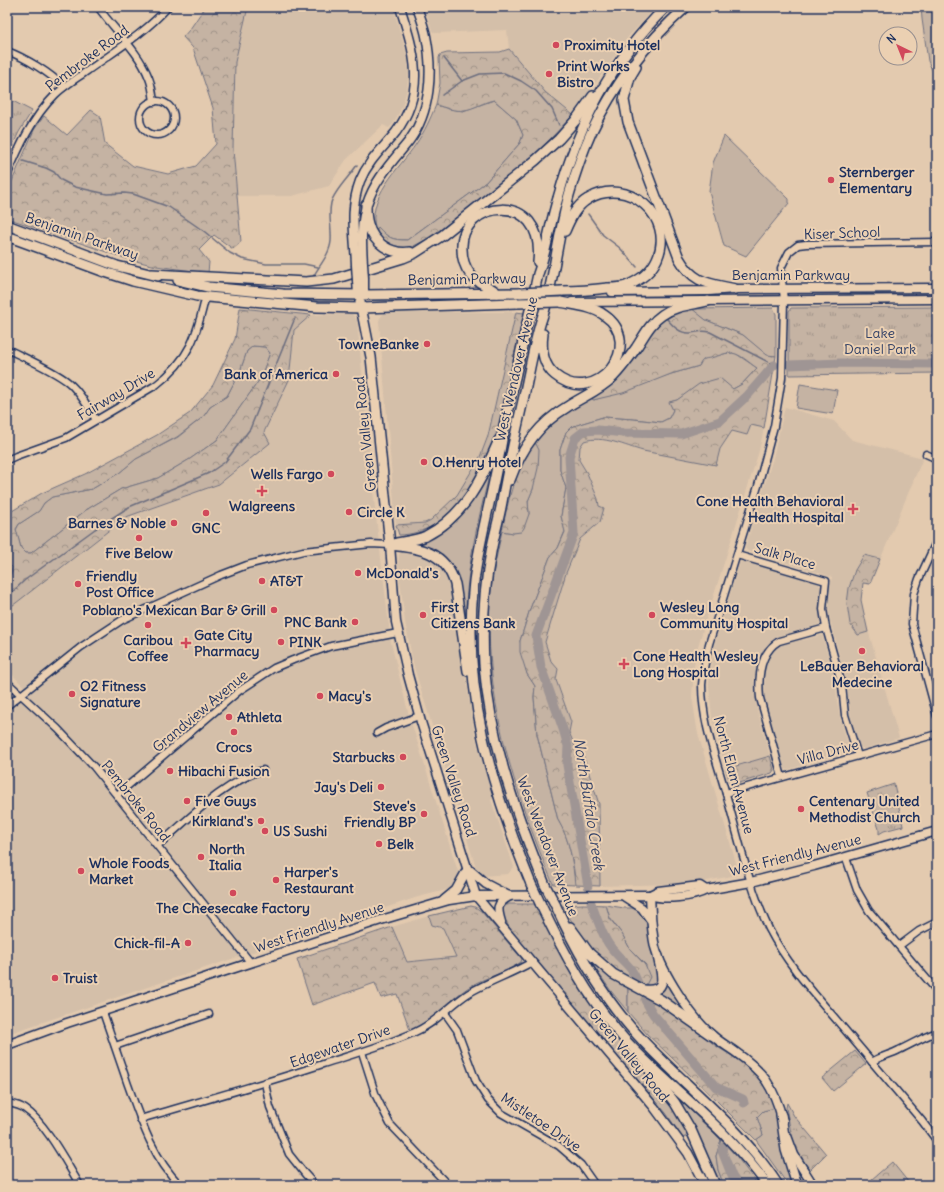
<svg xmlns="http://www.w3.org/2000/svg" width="944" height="1192" font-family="Delius,sans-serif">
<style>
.built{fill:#d4bfa9}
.green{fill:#c5b3a3;stroke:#707180}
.forest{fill:url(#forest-crowns);stroke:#707180;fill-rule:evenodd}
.park{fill:url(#park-tufts);stroke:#707180}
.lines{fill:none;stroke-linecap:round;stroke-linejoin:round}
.stream{stroke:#6a6c7e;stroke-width:1.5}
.river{stroke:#9f9594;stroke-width:9}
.minor-casing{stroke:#1b2f5e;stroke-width:9}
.major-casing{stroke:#1b2f5e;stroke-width:11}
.highway-casing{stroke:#1b2f5e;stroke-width:12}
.minor{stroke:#ebd0b2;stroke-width:6}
.major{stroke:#ebd0b2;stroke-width:8}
.highway{stroke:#ebd0b2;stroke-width:9}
.major-bridge-casing{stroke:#1b2f5e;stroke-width:11;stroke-linecap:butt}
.highway-bridge-casing{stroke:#1b2f5e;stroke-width:12;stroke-linecap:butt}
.major-bridge{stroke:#ebd0b2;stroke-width:8}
.highway-bridge{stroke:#ebd0b2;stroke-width:9}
.poi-dot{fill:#d1495b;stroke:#ebd0b2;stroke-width:1.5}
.labels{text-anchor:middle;stroke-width:4;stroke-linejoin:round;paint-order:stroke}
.poi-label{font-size:14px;font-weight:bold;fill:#1b2f5e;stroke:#ebd0b2;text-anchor:start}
.street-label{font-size:14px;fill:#1b2f5e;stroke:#ebd0b2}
.park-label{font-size:14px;fill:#344368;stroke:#ebd0b2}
.water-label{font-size:15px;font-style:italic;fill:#354369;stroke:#ebd0b2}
</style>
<defs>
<pattern id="forest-crowns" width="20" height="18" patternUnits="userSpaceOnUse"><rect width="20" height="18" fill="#c5b3a3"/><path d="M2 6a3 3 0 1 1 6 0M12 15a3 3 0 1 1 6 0" fill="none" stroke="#9f9288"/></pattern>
<pattern id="park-tufts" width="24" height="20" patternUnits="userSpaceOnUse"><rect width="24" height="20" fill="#c5b3a3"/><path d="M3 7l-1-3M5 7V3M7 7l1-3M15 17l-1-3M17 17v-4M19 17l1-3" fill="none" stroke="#9f9288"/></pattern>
</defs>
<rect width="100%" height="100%" fill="#e3caaf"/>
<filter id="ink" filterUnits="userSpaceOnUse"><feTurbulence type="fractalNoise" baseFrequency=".025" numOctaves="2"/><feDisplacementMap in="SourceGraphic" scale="8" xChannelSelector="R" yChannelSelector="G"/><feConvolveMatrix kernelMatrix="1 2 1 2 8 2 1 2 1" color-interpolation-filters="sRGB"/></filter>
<g filter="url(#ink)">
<g class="built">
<path d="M248,7H393L408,59L409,71L407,89L402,107L393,124L389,128L383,125L346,160L329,186L292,196H236L233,149L235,62Z"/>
<path d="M425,7H656L628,37L573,115L545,92L509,49L507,30L435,33L432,31Z"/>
<path d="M385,312H516L488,436L480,457L457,495L431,520L425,523L396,525L379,321L380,318Z"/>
<path d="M352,314L357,320L374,499L391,643L408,712L459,875V879L454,888L418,897L7,1034V710L30,693L7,669V609L16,603L126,517L219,484L270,443L264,432L289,380L294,330L311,315Z"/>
<path d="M785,407L834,421L852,440L923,458L870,584L863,583L861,600L863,612L899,738L864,749L859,746L851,718L846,680L830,620L828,608L829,591L832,577L748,551L745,548L773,458Z"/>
<path d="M751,424L764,428L759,451L698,646L694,666L692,697L698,734L739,873L737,875L701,882L674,884L600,886L599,804L583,755L576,749L569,732L571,722L556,680L558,669L551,661L545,642L566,573L580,539L599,522L604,508L598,506V499L587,473L579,460L580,447L584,441L589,439L610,441L643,450L720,449L732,431L747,435Z"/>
<path d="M410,549L438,561L451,581L475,735L493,798L491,800L514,867L508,874L482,876L477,871L414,667L405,622L398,563L399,555L401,552Z"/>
<path d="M744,560L818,583L821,587L819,602L821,621L818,625L779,636L772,640L766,646L760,654L754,680L757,709L770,756L726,769L712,718L709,685L710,670L715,643L740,562Z"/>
<path d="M822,635L836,683L837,701L841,721L850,751L787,770L783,767L766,707L764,696L765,669L769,657L777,647L782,644L800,639L804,640Z"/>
<path d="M429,916L432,925L443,928L456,957L407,962L392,927Z"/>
</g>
<g class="green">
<path d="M921,7H937V81L928,61L922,19Z"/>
<path d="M494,100L516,119L523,135L520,143L486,182L407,240C392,240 388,238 378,228L376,230C365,198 400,168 416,144C425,131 430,119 436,105L449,109L463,111Z"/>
<path d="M724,136L789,199V203L746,256L724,246L709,192L713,163Z"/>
<path d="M773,308L776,314V356H767L743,335L706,320L691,309Z"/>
<path d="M253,346L265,347L270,353L260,379L217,440L190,459L158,478L121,489L86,510L31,553H26L21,548L16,530L19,524L39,511L44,503L52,497L92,489L119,473L136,459L178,437L203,417L210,407L227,396L240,371L247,351Z"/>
<path d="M728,353H735L757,368L742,384L733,389L687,394L677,400L670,402L673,410L669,418L661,422L633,419L603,417L583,423L571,427L566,432L560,450V470L566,488L561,516L565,531L558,548L550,557L530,609L520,641L527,674L535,686L534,697L537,734L558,820C570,839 573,863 575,885L553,884C514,791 481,693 491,590C493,570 498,550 502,531L514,533L529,514L528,501L533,489L534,440L553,421L578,404L592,398L594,400L671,374L699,366L702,359Z"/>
<path d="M800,384L837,390L833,414L796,408Z"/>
<path d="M486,479L488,480C478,521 468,562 466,604C465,617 467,631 468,644L459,586L438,553L428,547L408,544L425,538L478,490Z"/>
<path d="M606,905L624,908H632L641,912L646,919L650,945L660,973L657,984L645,987L646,965L630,949L622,934L610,918Z"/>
<path d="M584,952L628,987V1012L611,991Z"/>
<path d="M667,980L687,1012L686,1013L656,993L663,988Z"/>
<path d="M680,1100L721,1140L716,1156L718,1170L724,1185H719C707,1156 695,1128 678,1101Z"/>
<path d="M775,1108L782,1142L795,1185H788L756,1140L763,1135L757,1117L763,1111Z"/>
</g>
<g class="forest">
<path d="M205,7H248L235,62L233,149L241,242L233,249L214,235L199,250L209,262L208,273L156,266L124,258L7,218V193L34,130L44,116L67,135L91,110L100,116L105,144L133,166L168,174L196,166L216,144L213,108L193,48L183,37L190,29Z"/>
<path d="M509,49L545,92L573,115L532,158L483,198L429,238L412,247L403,248L393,245L383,240L376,230L378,227C388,238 392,240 407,240L486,182L520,143L523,135L516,119L494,100C483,102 474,109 464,110C455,112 444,107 436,105L440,83L439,58L440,55L447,53L500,52Z"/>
<path d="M240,308L311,315L294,330L289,380L264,432L270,443L219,484L126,517L16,603L7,609V578L11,574L12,567L7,563V514L42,493L85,474L157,435L190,413L213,385L235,339ZM253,346L265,347L270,353L260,379L217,440L190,459L158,478L121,489L86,510L31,553H26L21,548L16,529L19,524L39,511L44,503L52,497L92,489L119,473L136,459L177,437L203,417L210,407L227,396L240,371L247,351Z"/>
<path d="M691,308L706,320L743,335L767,355L776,356L764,428L751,425L747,435L732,431L720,449L716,465C692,460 667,456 643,451C625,446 603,435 584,441L580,447L579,460L587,473L598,499L599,506L604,508L600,522L580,539L566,573L545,642L551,661L558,669L556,680L571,722L569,732L576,749L583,755L599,804L600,886L576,885C573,863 570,840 558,820L537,734L534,697L535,686L527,674L520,652V641L530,609L550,557L558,548L565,532L561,516L566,488L560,470V450L566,432L571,427L583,423L603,417L633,419L661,422L669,418L673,410L669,402L677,400L699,384L720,378L733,389L742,384L757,368C749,363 739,352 729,353C724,353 719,356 714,357C705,360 704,356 699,366L671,374L623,393L593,400L592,398L607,388L622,374L652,329L667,315Z"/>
<path d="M516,312L524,313L496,434C483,477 450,534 399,535L396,525L425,523L431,520L457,495L480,457L488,436Z"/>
<path d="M534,440L539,450L538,468L533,489L528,501L529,514L524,528L521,532L513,533L502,531C509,497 515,469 534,440Z"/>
<path d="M864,555L880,559L870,584L863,583L861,600L868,632L858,635L850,624L847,604L849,588L855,570Z"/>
<path d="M770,756L774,770L772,773L733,785L730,783L726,769Z"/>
<path d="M508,904H535C553,942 569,975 595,1010C611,1032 631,1051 648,1072C664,1091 677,1113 690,1135L683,1138L666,1113L649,1093L517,939L502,916C501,910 503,907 508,904Z"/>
<path d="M583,904L606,905L610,919L622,934L630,949L645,965L650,977L645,987C634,981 623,976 612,969C590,954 575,929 563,905Z"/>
<path d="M471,906L475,907L481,911L522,959L521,962C508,972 490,976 476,983C451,996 437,1019 410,1030L397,994L381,998L375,983L312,1005L297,959L392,927L407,962L456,957L443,928L432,925L429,916Z"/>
<path d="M628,987L656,1000L675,1013L716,1046L743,1063L753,1071L769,1092L775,1108L763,1111L757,1117L763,1135L756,1140L717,1101L647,1034L628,1012Z"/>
<path d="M855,1051L866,1064L833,1091L822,1078Z"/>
<path d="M787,1103L794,1116L826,1154L810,1170L797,1151L792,1137L786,1108Z"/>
<path d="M721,1140L737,1157L758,1185H724L718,1170L716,1156Z"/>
<path d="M892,1162L909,1183L900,1185H865Z"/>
</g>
<g class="park">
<path d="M7,98L32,111L19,132L10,151L7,150Z"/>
<path d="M937,307V373L789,375V311L791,308Z"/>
<path d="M894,784L903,826L884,831L879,834V829L867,793Z"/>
</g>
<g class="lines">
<g class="stream">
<path d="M444,58L462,81"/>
<path d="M442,95L462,81L480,74L504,73L521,81L536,91L552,109L559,125"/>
<path d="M23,161L46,168L54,172L61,180L75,187L107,194L124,193L133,194L169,207L205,232L230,253L242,259L266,264H304L318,267"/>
<path d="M588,214L603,235L620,248L637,267"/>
<path d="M313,277C319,266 330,254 331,241C332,228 328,216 331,203C334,191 350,176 357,165"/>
<path d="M667,319C674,327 680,334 691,333C699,332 702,330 710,332L774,365"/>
<path d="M7,597L25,580L95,529L129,507L209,473L225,462L250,429L295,318"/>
</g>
<g class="river">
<path d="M789,365L841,363L937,364"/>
<path d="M588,886L567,765L568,746L563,729L541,667L536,636L574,533L569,457L575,438L584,431L598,430L623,433L681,434L720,421L748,395L774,365"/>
<path d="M591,903C596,915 602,936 610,946C620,961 631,963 638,983"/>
<path d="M645,1000L653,1014L716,1087L743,1099L744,1103"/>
<path d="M723,1147L722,1151L732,1176L738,1185"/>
</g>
<defs>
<g id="minor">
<path d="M98,7C115,31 138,50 149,78C152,85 153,94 154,102"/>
<path d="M7,51C26,58 50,73 64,87"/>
<circle cx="157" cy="118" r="17"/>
<path d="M7,176C19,147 32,118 55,95C64,86 76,79 87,71C115,51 145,33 168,7"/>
<path d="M937,242L806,244L798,245L789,252L781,268L784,301L782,378L774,426L758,486L709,644C706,657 703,671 702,685C702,723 716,758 726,794C739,839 749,887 769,929C786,962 810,989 834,1017C863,1051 892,1086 922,1121L937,1141"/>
<path d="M7,349C25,358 53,370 68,382C80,392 88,407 96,420"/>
<path d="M926,454L937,459"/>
<path d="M7,460L16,456L66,438L156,385C190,359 197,335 206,295"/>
<path d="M937,540L919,579L914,594L912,624L937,716"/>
<path d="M737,555L826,581L823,609L826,628L842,685L845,715L858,756"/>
<path d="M7,682L58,729L94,767L251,963"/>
<path d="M7,706L81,647L122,620L221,575L247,565L303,551L371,544L390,545"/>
<path d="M377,733L386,728L419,716"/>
<path d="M782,777L760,698C758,678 759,653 779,641L826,628"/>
<path d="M726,793L937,734"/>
<path d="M117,795L239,691L274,668L293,660L331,646L398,633"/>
<path d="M158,845C188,820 224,782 263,770"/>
<path d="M846,858L857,890L869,911L937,991"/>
<path d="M899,946L919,931L937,922"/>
<path d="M103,1012C111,1035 119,1058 127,1082C140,1118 152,1157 180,1185"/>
<path d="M445,1013L457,1030L476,1081L488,1100L501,1113L559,1146L581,1165L595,1185"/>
<path d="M115,1046L209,1014"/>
<path d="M362,1052L376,1096L390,1124L448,1185"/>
<path d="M872,1062C880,1056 890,1055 899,1050C912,1044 923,1037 937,1032"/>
<path d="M265,1083L270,1107L289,1154L305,1174L315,1185"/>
<path d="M7,1103C13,1104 20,1105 25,1109C45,1122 67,1164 80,1185"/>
<path d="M140,1119C201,1101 263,1084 323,1064C354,1054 386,1045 415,1032C436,1023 450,1005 469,993C489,981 511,974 532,962"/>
</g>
<g id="major">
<path d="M363,264C362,244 360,223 367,204C375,179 393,161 409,141C431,112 433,71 426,36C424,26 420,16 417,7"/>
<path d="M356,265C355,235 349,210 360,181C368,161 383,148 396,132C427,90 414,51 400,7"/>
<path d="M364,278V295"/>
<path d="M357,280L358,295"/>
<path d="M612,292L709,291L735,289L937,288"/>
<path d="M572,302L937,299"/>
<path d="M390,545L396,622L408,675L421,722L476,896L654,1107L688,1153L705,1185"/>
<path d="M467,870L471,871L486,884L507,895"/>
<path d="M650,895C651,912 651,930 655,947C662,972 691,1018 712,1035C718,1041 727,1046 734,1051C764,1072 773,1085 783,1121"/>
<path d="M650,895L658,891L700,886L706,890"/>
<path d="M625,897L642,908L650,919"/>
<path d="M444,900L456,890L467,870"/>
<path d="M501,922C497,909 496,903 510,896"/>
<path d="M7,1045L67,1023L381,920L449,900L476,896L650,895C663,900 694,897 706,890L751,882L814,866L937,831"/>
<path d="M787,1136L794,1155L813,1185"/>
</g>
<g id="highway">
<path d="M636,67L630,77L624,100L628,122L679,258C694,284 708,283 735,289"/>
<path d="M366,205C366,211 366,218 368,224C373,243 391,255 410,252"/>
<path d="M7,225L117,266L158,276"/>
<path d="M7,236L105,272L133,281L197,296L317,307L362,308L518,303"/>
<path d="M152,274L306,282L334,279L403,258L415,253L443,235L536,160L559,139L575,121L593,96"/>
<path d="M178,280L208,287L283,294L364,295L520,293"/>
<path d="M562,291C577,291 592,290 608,288C613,288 620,288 626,286C639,281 651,272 657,259C676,217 627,175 588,199C576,206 570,219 565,231"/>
<path d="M497,293C489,285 477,284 470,274C464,266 462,258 462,249C459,201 546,187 538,262"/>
<path d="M360,302L371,357L390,545"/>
<path d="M543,334C541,349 543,365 555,375C596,409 647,344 604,315C592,306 574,305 560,302"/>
<path d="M510,480C521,449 538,424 567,407C582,397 600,390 613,377C622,368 629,358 636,348C644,336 650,323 662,315C676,305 692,305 708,301"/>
<path d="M397,543C407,541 417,540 426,536C465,516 483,477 499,440"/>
<path d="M390,545C420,548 445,551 455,584L468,671"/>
<path d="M531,884C491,786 461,689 474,581C481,529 497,479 504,427L538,274C547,249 550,223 558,198C579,123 611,61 666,7"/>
<path d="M545,885C516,814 490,741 484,664C482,627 484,589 491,552C494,535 499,519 502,502C508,466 516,431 524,396C529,373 533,350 539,328C541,320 544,313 546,305C555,269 559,231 569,195C575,174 582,153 591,133C614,84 646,43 686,7"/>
<path d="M540,903C563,952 590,1002 627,1042C673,1091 728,1129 767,1185"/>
<path d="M555,904C578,955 606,1003 645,1043C690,1090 743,1130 778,1185"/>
<path d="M570,927L589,953L613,974L661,1000L711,1035"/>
<path d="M644,990C670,993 661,972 658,956"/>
<path d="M648,1068L675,1103L691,1130L715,1185"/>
<path d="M781,1115L786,1150L797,1185"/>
</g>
</defs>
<use href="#minor" class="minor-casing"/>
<use href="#major" class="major-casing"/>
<use href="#highway" class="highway-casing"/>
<use href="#minor" class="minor"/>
<use href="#major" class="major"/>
<use href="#highway" class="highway"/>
<defs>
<g id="major-bridge">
<path d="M363,264L364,278"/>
<path d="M356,265L357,280"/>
</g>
<g id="highway-bridge">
<path d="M520,293L562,291"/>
<path d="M518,303L560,302"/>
<path d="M531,884L540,903"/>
<path d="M545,885L555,904"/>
</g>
</defs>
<use href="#major-bridge" class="major-bridge-casing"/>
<use href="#highway-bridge" class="highway-bridge-casing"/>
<use href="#major-bridge" class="major-bridge"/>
<use href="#highway-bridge" class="highway-bridge"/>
</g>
</g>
<g class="poi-dot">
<circle cx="556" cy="45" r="4"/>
<circle cx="549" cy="74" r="4"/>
<circle cx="831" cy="180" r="4"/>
<circle cx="427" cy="344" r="4"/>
<circle cx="336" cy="374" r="4"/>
<circle cx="424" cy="462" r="4"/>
<circle cx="331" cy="474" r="4"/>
<path d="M260 485h4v4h4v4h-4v4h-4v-4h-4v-4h4z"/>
<path d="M851 503h4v4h4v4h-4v4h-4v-4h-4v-4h4z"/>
<circle cx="349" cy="512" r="4"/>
<circle cx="206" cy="513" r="4"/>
<circle cx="174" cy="523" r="4"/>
<circle cx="139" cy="538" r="4"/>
<circle cx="358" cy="573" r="4"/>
<circle cx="262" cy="581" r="4"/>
<circle cx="78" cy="584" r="4"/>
<circle cx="274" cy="610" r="4"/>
<circle cx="423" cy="615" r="4"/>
<circle cx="652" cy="615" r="4"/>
<circle cx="355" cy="622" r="4"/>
<circle cx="148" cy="625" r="4"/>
<circle cx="281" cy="642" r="4"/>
<path d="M184 637h4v4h4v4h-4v4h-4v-4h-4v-4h4z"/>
<circle cx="862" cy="651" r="4"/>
<path d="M622 658h4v4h4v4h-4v4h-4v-4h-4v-4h4z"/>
<circle cx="72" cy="694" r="4"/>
<circle cx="320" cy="696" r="4"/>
<circle cx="229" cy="717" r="4"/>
<circle cx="234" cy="732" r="4"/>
<circle cx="403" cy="757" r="4"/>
<circle cx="170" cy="771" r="4"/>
<circle cx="381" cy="787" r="4"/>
<circle cx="187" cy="801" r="4"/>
<circle cx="801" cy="809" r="4"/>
<circle cx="424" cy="814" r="4"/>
<circle cx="261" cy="821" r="4"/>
<circle cx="265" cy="831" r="4"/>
<circle cx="379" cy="844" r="4"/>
<circle cx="201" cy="857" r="4"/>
<circle cx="81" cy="871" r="4"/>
<circle cx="276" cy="880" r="4"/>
<circle cx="233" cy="893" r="4"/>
<circle cx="188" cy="943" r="4"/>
<circle cx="55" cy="978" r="4"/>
</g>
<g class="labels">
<g class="poi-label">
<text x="564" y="50">Proximity Hotel</text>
<text x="557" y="71">Print Works<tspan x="557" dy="16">Bistro</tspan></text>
<text x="839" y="177">Sternberger<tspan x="839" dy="16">Elementary</tspan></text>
<text x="419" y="349" text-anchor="end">TowneBanke</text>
<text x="328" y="379" text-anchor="end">Bank of America</text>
<text x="432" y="467">O.Henry Hotel</text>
<text x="323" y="479" text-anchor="end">Wells Fargo</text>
<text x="844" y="506" text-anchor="end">Cone Health Behavioral<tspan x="844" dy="16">Health Hospital</tspan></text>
<text x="262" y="511" text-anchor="middle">Walgreens</text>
<text x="357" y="517">Circle K</text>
<text x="166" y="528" text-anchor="end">Barnes &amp; Noble</text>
<text x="206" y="533" text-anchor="middle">GNC</text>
<text x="139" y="558" text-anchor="middle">Five Below</text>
<text x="366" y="578">McDonald's</text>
<text x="86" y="581">Friendly<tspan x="86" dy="16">Post Office</tspan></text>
<text x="270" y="586">AT&amp;T</text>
<text x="431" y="612">First<tspan x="431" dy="16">Citizens Bank</tspan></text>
<text x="660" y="612">Wesley Long<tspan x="660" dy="16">Community Hospital</tspan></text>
<text x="266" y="615" text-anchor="end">Poblano's Mexican Bar &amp; Grill</text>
<text x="347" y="627" text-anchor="end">PNC Bank</text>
<text x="194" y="640">Gate City<tspan x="194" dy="16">Pharmacy</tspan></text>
<text x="148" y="645" text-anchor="middle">Caribou<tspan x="148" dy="16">Coffee</tspan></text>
<text x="289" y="647">PINK</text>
<text x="633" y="661">Cone Health Wesley<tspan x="633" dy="16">Long Hospital</tspan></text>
<text x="862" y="671" text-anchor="middle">LeBauer Behavioral<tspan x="862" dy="16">Medecine</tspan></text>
<text x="80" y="691">O2 Fitness<tspan x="80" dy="16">Signature</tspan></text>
<text x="328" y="701">Macy's</text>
<text x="237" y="722">Athleta</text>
<text x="234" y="752" text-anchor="middle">Crocs</text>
<text x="395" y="762" text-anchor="end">Starbucks</text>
<text x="178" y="776">Hibachi Fusion</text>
<text x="373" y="792" text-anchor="end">Jay's Deli</text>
<text x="195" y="806">Five Guys</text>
<text x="809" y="806">Centenary United<tspan x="809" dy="16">Methodist Church</tspan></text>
<text x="416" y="811" text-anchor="end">Steve's<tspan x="416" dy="16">Friendly BP</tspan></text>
<text x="253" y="826" text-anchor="end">Kirkland's</text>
<text x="273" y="836">US Sushi</text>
<text x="387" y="849">Belk</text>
<text x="209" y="854">North<tspan x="209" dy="16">Italia</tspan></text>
<text x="89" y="868">Whole Foods<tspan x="89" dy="16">Market</tspan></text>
<text x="284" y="877">Harper's<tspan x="284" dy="16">Restaurant</tspan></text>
<text x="233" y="913" text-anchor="middle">The Cheesecake Factory</text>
<text x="180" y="948" text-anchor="end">Chick-fil-A</text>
<text x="63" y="983">Truist</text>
</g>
<g class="street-label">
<text transform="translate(87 58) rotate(-37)" y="5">Pembroke Road</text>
<text transform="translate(842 233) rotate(-2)" y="5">Kiser School</text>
<text transform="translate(82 236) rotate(19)" y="5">Benjamin Parkway</text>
<text x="791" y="280">Benjamin Parkway</text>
<text transform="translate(467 279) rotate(-1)" y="5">Benjamin Parkway</text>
<text transform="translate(516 369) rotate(-77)" y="5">West Wendover Avenue</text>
<text transform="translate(116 394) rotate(-31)" y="5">Fairway Drive</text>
<text transform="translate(365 434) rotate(-96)" y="5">Green Valley Road</text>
<text transform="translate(785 556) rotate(16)" y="5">Salk Place</text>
<text transform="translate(200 711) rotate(-40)" y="5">Grandview Avenue</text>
<text transform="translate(828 752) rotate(-15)" y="5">Villa Drive</text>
<text transform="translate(734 775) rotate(75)" y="5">North Elam Avenue</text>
<text transform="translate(454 781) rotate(72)" y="5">Green Valley Road</text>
<text transform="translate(136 801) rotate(51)" y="5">Pembroke Road</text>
<text transform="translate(548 846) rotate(69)" y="5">West Wendover Avenue</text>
<text transform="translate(795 855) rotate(-14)" y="5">West Friendly Avenue</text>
<text transform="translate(319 927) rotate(-18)" y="5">West Friendly Avenue</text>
<text transform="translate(340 1046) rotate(-19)" y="5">Edgewater Drive</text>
<text transform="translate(629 1055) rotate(50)" y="5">Green Valley Road</text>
<text transform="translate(541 1122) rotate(34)" y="5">Mistletoe Drive</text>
</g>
<g class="park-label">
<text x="880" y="338">Lake<tspan x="880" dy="16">Daniel Park</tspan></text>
</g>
<g class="water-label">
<text transform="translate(589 804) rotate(81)" y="5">North Buffalo Creek</text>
</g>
</g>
<rect width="944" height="1192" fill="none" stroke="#ebd0b2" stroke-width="24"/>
<rect x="12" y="12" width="920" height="1168" fill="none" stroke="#1b2f5e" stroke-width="1.5" filter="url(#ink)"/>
<g transform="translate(898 46) rotate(317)"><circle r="19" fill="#ebd0b2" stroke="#989090"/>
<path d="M0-3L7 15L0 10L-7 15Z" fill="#d1495b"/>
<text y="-6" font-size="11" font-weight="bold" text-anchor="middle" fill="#1b2f5e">N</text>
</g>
</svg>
